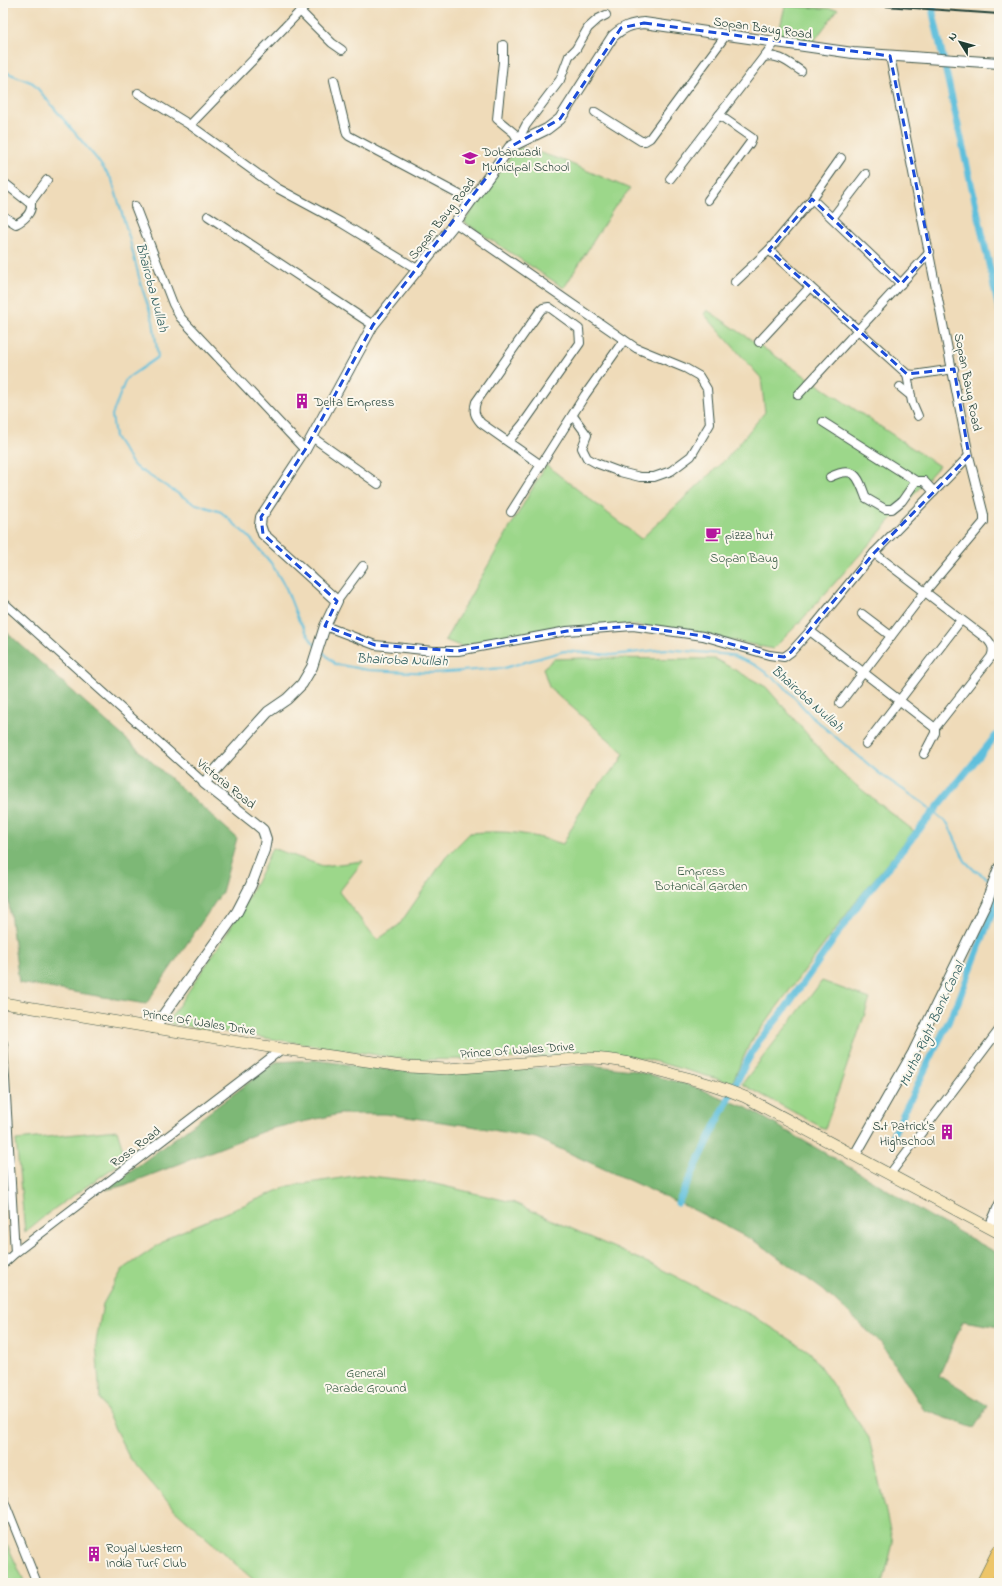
<svg xmlns="http://www.w3.org/2000/svg" width="1002" height="1586" font-family="'Indie Flower',sans-serif">
<style>
.green{fill:#9cd78a;stroke:#5e8a5f}
.forest{fill:#7db876;stroke:#4e7a55}
.lines{fill:none;stroke-linecap:round;stroke-linejoin:round}
.stream{stroke:#5ebfdc;stroke-width:2}
.canal{stroke:#5ebfdc;stroke-width:7}
.minor-casing{stroke:#3e5548;stroke-width:10}
.tertiary-casing{stroke:#3e5548;stroke-width:12}
.secondary-casing{stroke:#3e5548;stroke-width:12}
.trunk-casing{stroke:#3e5548;stroke-width:14}
.minor{stroke:#fff;stroke-width:8}
.tertiary{stroke:#fff;stroke-width:10}
.secondary{stroke:#f8e8c3;stroke-width:11}
.trunk{stroke:#edc569;stroke-width:13}
.rail{stroke:#1f3d34;stroke-width:2}
.marked{fill:none;stroke:#1d4ed8;stroke-width:3;stroke-dasharray:8 5;stroke-linejoin:round}
.labels{text-anchor:middle;stroke-width:4;stroke-linejoin:round;paint-order:stroke}
.street-label{font-size:13px;fill:#1f3d34;stroke:#fbf7ec}
.poi-label{font-size:13px;fill:#1f3d34;stroke:#fbf7ec;text-anchor:start}
.park-label{font-size:13px;fill:#385c45;stroke:#fbf7ec}
.water-label{font-size:14px;font-style:italic;fill:#2f5e5e;stroke:#fbf7ec}
</style>
<rect width="100%" height="100%" fill="#fbf7ec"/>
<filter id="ink" filterUnits="userSpaceOnUse"><feTurbulence type="fractalNoise" baseFrequency=".025" numOctaves="2"/><feDisplacementMap in="SourceGraphic" scale="8" xChannelSelector="R" yChannelSelector="G"/><feConvolveMatrix kernelMatrix="1 2 1 2 8 2 1 2 1" color-interpolation-filters="sRGB"/></filter>
<filter id="wash" filterUnits="userSpaceOnUse"><feTurbulence type="fractalNoise" baseFrequency=".012" numOctaves="4" result="noise"/><feDisplacementMap in="SourceGraphic" scale="16" xChannelSelector="R" yChannelSelector="G"/><feGaussianBlur stdDeviation="0.9" result="paint"/><feColorMatrix in="noise" values="0 0 0 0 0 0 0 0 0 0 0 0 0 0 0 0 0 1.4 0 .05"/><feComposite in="paint" operator="in"/></filter>
<g filter="url(#wash)">
<rect width="100%" height="100%" fill="#efdbb9"/>
<g class="green">
<path d="M785,6L838,9L814,41L778,36Z"/>
<path d="M520,148H525L562,160L630,189L614,208L564,288L464,222L515,150Z"/>
<path d="M707,310L939,466L798,624L773,649L697,633L630,625L582,629L551,628L462,647L445,640L546,465L641,539L728,457L765,412L761,378L704,314Z"/>
<path d="M581,658L715,659L766,687L842,774L914,831L861,895L750,1043L732,1083L646,1059L611,1053L525,1058L410,1060L167,1023C205,966 246,911 272,848L323,866L363,861L339,892L377,940L399,925L446,857L470,833C508,830 527,833 563,844L588,797L620,762L624,753L549,687L543,668L554,659Z"/>
<path d="M822,981L870,999L825,1129L742,1084Z"/>
<path d="M117,1130L126,1159L51,1211L25,1232L16,1140Z"/>
<path d="M361,1175L431,1183L512,1202L657,1267L755,1317L810,1352L869,1438L893,1543L883,1583H257L173,1508L129,1457L100,1399L96,1342L103,1304L122,1270L173,1235L289,1186Z"/>
<path d="M3,1536L25,1583H3Z"/>
</g>
<g class="forest">
<path d="M3,629L237,838L222,892L146,1004L19,983L3,858Z"/>
<path d="M314,1060L391,1070L440,1072L589,1065L631,1070L690,1085L747,1108L880,1185L926,1214L999,1254V1327L963,1321L939,1376L988,1406L974,1428L924,1410L881,1343L823,1290L760,1244L694,1210L536,1138L471,1126L385,1114H340L269,1129L125,1185L106,1190L276,1062Z"/>
</g>
<g class="lines">
<g class="stream">
<path d="M3,71L33,83L96,158L112,180L129,237L141,285L153,321L158,357L126,379L112,415L115,437L134,466L193,503L221,512L249,537L271,563L286,588L298,619L311,640L316,646"/>
<path d="M321,650L335,664L368,670L433,673L504,668L564,651L612,655L666,649L731,655L755,665L782,684L814,719L880,774L923,803L948,824L965,861L973,869L990,880"/>
</g>
<g class="canal">
<path d="M934,3L933,13L999,309"/>
<path d="M891,1139L958,1002L999,895"/>
<path d="M678,1203L744,1067L758,1042L782,1013L863,898L999,732"/>
</g>
</g>
</g>
<g filter="url(#ink)">
<g class="lines">
<defs>
<g id="minor">
<path d="M300,11L332,43L342,50"/>
<path d="M503,45V62L497,119L514,133L518,140"/>
<path d="M764,57C778,53 790,64 801,71"/>
<path d="M334,80L347,134L349,136L471,201"/>
<path d="M138,93L190,125L277,188L340,222L417,269"/>
<path d="M595,112L641,141H645L650,138L726,35"/>
<path d="M190,125L308,3"/>
<path d="M516,144L526,125L560,80L569,56L576,49L588,28L598,19L606,15"/>
<path d="M670,179L776,41"/>
<path d="M3,182L31,204C32,213 24,220 16,224L3,216"/>
<path d="M812,199L901,284"/>
<path d="M708,200L750,143L752,138L719,115"/>
<path d="M30,203L47,180"/>
<path d="M135,206L173,304L180,317L305,450"/>
<path d="M208,216L373,325"/>
<path d="M833,217L866,174"/>
<path d="M455,223L636,348L685,368L699,376L707,389L710,424L691,456L671,471L654,477H640L620,472L596,463L587,458L582,448L587,435L573,416"/>
<path d="M769,250L907,374L914,375L954,369"/>
<path d="M735,282L769,250L812,199L841,158"/>
<path d="M759,342L810,287"/>
<path d="M907,374L912,402L918,416"/>
<path d="M900,387L911,396"/>
<path d="M798,395L930,252"/>
<path d="M823,422L916,481H924L934,492"/>
<path d="M312,437L378,484"/>
<path d="M508,442L523,424L580,343L579,329L549,307L543,308L540,311L476,402C473,412 475,416 481,423L541,465"/>
<path d="M830,477C855,465 858,476 866,498L885,509H892L902,501L916,481"/>
<path d="M511,512L585,395L624,340"/>
<path d="M874,553L988,640C993,646 994,650 991,657L935,728"/>
<path d="M337,601L363,566"/>
<path d="M3,602L204,783"/>
<path d="M862,614L891,636"/>
<path d="M325,626L375,645L433,651H458L567,631L633,626L703,636L769,655L784,657L791,652L810,631L874,553L969,456"/>
<path d="M810,631L935,728V733L924,754"/>
<path d="M840,703L924,593L984,522V515L969,456L890,56"/>
<path d="M866,744L961,620"/>
<path d="M3,1043L15,1253"/>
<path d="M890,1174L999,1030"/>
<path d="M989,1227L999,1204"/>
<path d="M3,1264L15,1253L282,1049"/>
<path d="M3,1498L37,1583"/>
</g>
<g id="tertiary">
<path d="M154,1028L237,912L251,885L264,850L266,839L263,830L256,824L204,783L268,712L287,699L302,684L312,667L325,626L337,601L263,534L260,525L261,517L305,450L373,325L455,223L510,147L547,129L560,119L613,36C623,27 631,24 644,23L853,53L999,63"/>
<path d="M855,1155L913,1053L986,903L999,868"/>
</g>
<path id="secondary" d="M3,1003L282,1049L409,1067L447,1069L587,1058C616,1058 643,1066 672,1074C697,1080 721,1087 745,1097L999,1233"/>
<path id="trunk" d="M983,1583L999,1551"/>
</defs>
<use href="#minor" class="minor-casing"/>
<use href="#tertiary" class="tertiary-casing"/>
<use href="#secondary" class="secondary-casing"/>
<use href="#trunk" class="trunk-casing"/>
<use href="#minor" class="minor"/>
<use href="#tertiary" class="tertiary"/>
<use href="#secondary" class="secondary"/>
<use href="#trunk" class="trunk"/>
<g class="rail">
<path d="M842,3L999,14"/>
<path d="M955,3L999,6"/>
</g>
</g>
</g>
<path class="marked" d="M644,23L890,56L930,252L901,284L812,199L769,250L907,374L954,369L969,456L874,553L791,652L784,657L769,655L703,636L633,626L567,631L458,651L375,645L325,626L337,601L263,534L261,517L305,450L373,325L510,147L560,119L621,28Z"/>
<defs>
<symbol id="school-bare" viewBox="-9 -9 18 18"><path d="M0-5L7-2L0 1L-7-2ZM-4 1L0 2.5L4 1V4Q0 6-4 4Z" fill="#b5179e" stroke="#fbf7ec" stroke-width="2.5" paint-order="stroke"/></symbol>
<symbol id="building-bare" viewBox="-9 -9 18 18"><path d="M-4-6H4V6H1V3H-1V6H-4ZM-2.5-4.3h1.7v1.8h-1.7ZM.8-4.3h1.7v1.8H.8ZM-2.5-1h1.7V.8h-1.7ZM.8-1h1.7V.8H.8Z" fill="#b5179e" stroke="#fbf7ec" stroke-width="2.5" paint-order="stroke"/></symbol>
<symbol id="cafe-bare" viewBox="-9 -9 18 18"><path d="M-5.5-4.5H6V0H3Q3 3.5 0 3.5H-2.5Q-5.5 3.5-5.5 0ZM3-3.2v2h1.7v-2ZM-6 4.5H4V6H-6Z" fill="#b5179e" stroke="#fbf7ec" stroke-width="2.5" paint-order="stroke"/></symbol>
</defs>
<g fill-rule="evenodd">
<use href="#school-bare" x="459" y="147" width="22" height="22"/>
<use href="#building-bare" x="291" y="390" width="22" height="22"/>
<use href="#cafe-bare" x="702" y="523" width="22" height="22"/>
<use href="#building-bare" x="936" y="1121" width="22" height="22"/>
<use href="#building-bare" x="83" y="1543" width="22" height="22"/>
</g>
<g class="labels">
<g class="street-label">
<text transform="translate(763 27) rotate(8)" y="5">Sopan Baug Road</text>
<text transform="translate(441 218) rotate(-52)" y="5">Sopan Baug Road</text>
<text transform="translate(969 382) rotate(79)" y="5">Sopan Baug Road</text>
<text transform="translate(227 783) rotate(39)" y="5">Victoria Road</text>
<text transform="translate(199 1021) rotate(9)" y="5">Prince Of Wales Drive</text>
<text transform="translate(517 1049) rotate(-4)" y="5">Prince Of Wales Drive</text>
<text transform="translate(135 1146) rotate(-37)" y="5">Ross Road</text>
</g>
<g class="poi-label">
<text x="482" y="156">Dobarwadi<tspan x="482" dy="15">Municipal School</tspan></text>
<text x="314" y="406">Delta Empress</text>
<text x="725" y="539">pizza hut</text>
<text x="935" y="1130" text-anchor="end">S.t Patrick's<tspan x="935" dy="15">Highschool</tspan></text>
<text x="106" y="1552">Royal Western<tspan x="106" dy="15">India Turf Club</tspan></text>
</g>
<g class="park-label">
<text x="744" y="562">Sopan Baug</text>
<text x="701" y="875">Empress<tspan x="701" dy="15">Botanical Garden</tspan></text>
<text x="366" y="1377">General<tspan x="366" dy="15">Parade Ground</tspan></text>
</g>
<g class="water-label">
<text transform="translate(153 287) rotate(75)" y="5">Bhairoba Nullah</text>
<text transform="translate(402 659) rotate(2)" y="5">Bhairoba Nullah</text>
<text transform="translate(808 698) rotate(42)" y="5">Bhairoba Nullah</text>
<text transform="translate(931 1024) rotate(-65)" y="5">Mutha Right Bank Canal</text>
</g>
</g>
<rect width="1002" height="1586" fill="none" stroke="#fbf7ec" stroke-width="16"/>
<g transform="translate(960 42) rotate(307)" stroke="#fbf7ec" stroke-width="3" paint-order="stroke">
<path d="M0-3L7 15L0 10L-7 15Z" fill="#1f3d34"/>
<text y="-6" font-size="11" font-weight="bold" text-anchor="middle" fill="#1f3d34">N</text>
</g>
</svg>
